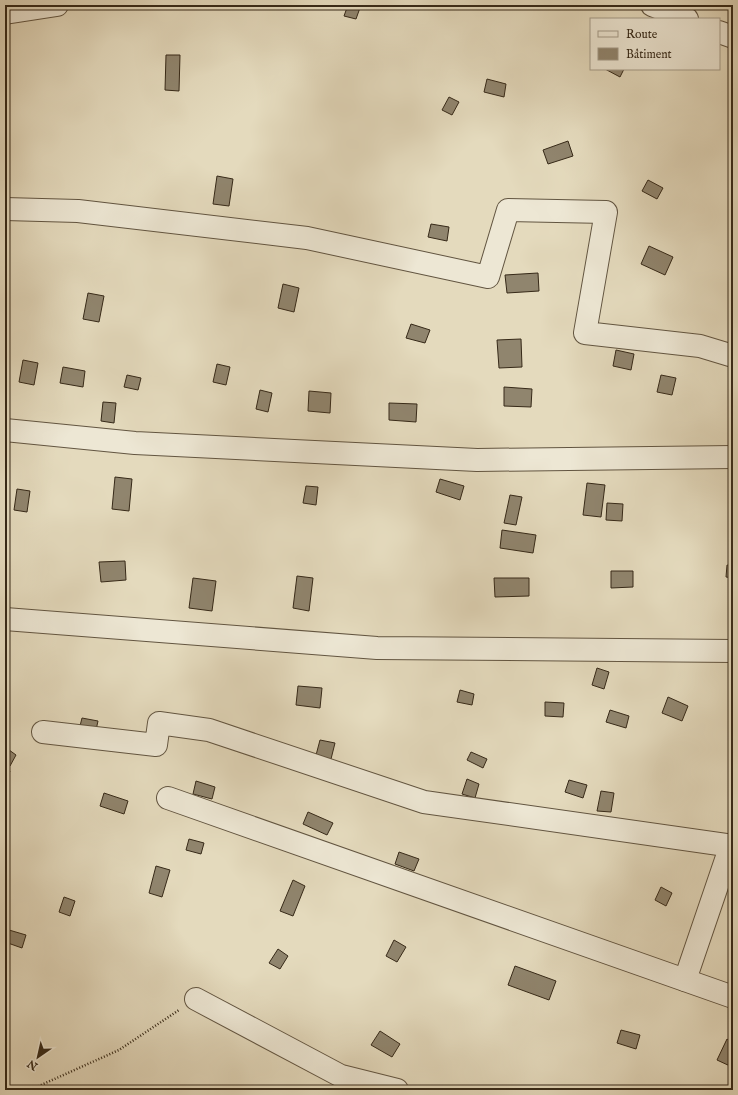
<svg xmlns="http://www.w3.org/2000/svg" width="738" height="1095" font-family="'IM FELL English',serif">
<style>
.building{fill:#90856e;stroke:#362918}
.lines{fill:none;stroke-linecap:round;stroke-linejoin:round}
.street-casing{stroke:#625541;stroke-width:24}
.path{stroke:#362918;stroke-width:2.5;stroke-dasharray:1 2;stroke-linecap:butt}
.street{stroke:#ede7d4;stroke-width:22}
</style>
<rect width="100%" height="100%" fill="#e4dabd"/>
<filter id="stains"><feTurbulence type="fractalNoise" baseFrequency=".005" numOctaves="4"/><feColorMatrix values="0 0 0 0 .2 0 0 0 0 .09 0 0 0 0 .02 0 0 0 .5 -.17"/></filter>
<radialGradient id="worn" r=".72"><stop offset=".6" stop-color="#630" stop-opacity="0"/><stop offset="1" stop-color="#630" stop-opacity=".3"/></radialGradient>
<g class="building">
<path d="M309,5H324L310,9Z"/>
<path d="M348,5H361L356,19L344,16Z"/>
<path d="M166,55H180L179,91L165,90Z"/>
<path d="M605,69H624L620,77Z"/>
<path d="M487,79L506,84L504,97L484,92Z"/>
<path d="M449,97L459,102L452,115L442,110Z"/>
<path d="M568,141L573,156L548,164L543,150Z"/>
<path d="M217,176L233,179L229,206L213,204Z"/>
<path d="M648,180L663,188L657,199L642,191Z"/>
<path d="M431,224L449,227L447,241L428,237Z"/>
<path d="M649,246L673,257L665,275L641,264Z"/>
<path d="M538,273L539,291L507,293L505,275Z"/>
<path d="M283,284L299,288L294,312L278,308Z"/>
<path d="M88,293L104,296L99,322L83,319Z"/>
<path d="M411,324L430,330L425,343L406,338Z"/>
<path d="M521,339L522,367L499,368L497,340Z"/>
<path d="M616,350L634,354L631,370L613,366Z"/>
<path d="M23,360L38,363L34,385L19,382Z"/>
<path d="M217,364L230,367L226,385L213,382Z"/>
<path d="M63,367L85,371L83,387L60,383Z"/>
<path d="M127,375L141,378L138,390L124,387Z"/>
<path d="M661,375L676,378L672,395L657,392Z"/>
<path d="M504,387L532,389L531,407L504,406Z"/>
<path d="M260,390L272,393L268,412L256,409Z"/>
<path d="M309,391L331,393L330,413L308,411Z"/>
<path d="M103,402L116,403L114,423L101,421Z"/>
<path d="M389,403L417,404L416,422L389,420Z"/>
<path d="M115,477L132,479L129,511L112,509Z"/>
<path d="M440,479L464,486L460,500L436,492Z"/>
<path d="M587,483L605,485L601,517L583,515Z"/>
<path d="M306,486L318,487L316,505L303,503Z"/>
<path d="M17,489L30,491L27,512L14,510Z"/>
<path d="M510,495L522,497L516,525L504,523Z"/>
<path d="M607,503L623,504L622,521L606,520Z"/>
<path d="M502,530L536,535L533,553L500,548Z"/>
<path d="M125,561L126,580L101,582L99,562Z"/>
<path d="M727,565L733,566V578L726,577Z"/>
<path d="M611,571H633V587L611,588Z"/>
<path d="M297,576L313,578L309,611L293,608Z"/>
<path d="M193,578L216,581L212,611L189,608Z"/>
<path d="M494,578H529V596L495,597Z"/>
<path d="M597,668L609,672L604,689L592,685Z"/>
<path d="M298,686L322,688L320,708L296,705Z"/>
<path d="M460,690L474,694L472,705L457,702Z"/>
<path d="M668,697L688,706L682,721L662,713Z"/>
<path d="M545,702L564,703L563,717L545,716Z"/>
<path d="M610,710L629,716L626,728L606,722Z"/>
<path d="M82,718L98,721L96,730L80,726Z"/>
<path d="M320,740L335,743L330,763L315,759Z"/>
<path d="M5,747L16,755L10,766L5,763Z"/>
<path d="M471,752L487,759L483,768L467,760Z"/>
<path d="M5,769L10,771L5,782Z"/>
<path d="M467,779L479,784L475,798L462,794Z"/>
<path d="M569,780L587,785L583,798L565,792Z"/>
<path d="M196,781L215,787L212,799L193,794Z"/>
<path d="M601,791L614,793L611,812L597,811Z"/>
<path d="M104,793L128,801L124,814L100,806Z"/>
<path d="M308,812L333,823L327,835L303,824Z"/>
<path d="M189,839L204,843L201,854L186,850Z"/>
<path d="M399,852L419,859L414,871L395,864Z"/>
<path d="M156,866L170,870L162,897L149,893Z"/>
<path d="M293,880L305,886L293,916L280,911Z"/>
<path d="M661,887L672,893L666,906L655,900Z"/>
<path d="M64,897L75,901L70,916L59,912Z"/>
<path d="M9,930L26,935L22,948L5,942Z"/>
<path d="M394,940L406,947L397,962L386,956Z"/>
<path d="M278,949L288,956L280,969L269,963Z"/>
<path d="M515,966L556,981L549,1000L508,985Z"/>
<path d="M621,1030L640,1035L636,1049L617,1043Z"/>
<path d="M380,1031L400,1044L392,1057L371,1045Z"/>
<path d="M727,1039L733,1043V1060L730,1066L717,1060Z"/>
</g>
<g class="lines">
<defs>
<g id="street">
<path d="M652,5L687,19"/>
<path d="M5,13L57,5"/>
<path d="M719,32L733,37"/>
<path d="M5,209L78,211L307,238L488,277L508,210L606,212L585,333L700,346L733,356"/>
<path d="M5,430L135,443L477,460L733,457"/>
<path d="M5,619L377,648L733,651"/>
<path d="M43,732L156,745L159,723L209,730L424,802L733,846"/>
<path d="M168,798L733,997"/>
<path d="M685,980L731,845"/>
<path d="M196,999L341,1076L397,1090"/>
</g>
</defs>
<use href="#street" class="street-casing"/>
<path class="path" d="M30,1090L119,1050L179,1010"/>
<use href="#street" class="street"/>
</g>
<rect width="738" height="1095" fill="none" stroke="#e4dabd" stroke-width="20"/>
<rect x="6" y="6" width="726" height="1083" fill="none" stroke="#362918" stroke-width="2"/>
<rect x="10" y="10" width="718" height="1075" fill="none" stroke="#362918"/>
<rect x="590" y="18" width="130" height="52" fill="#ede7d4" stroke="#a49b89"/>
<rect x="598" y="31" width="20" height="6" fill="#ede7d4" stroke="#a49b89"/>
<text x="626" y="38" font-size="12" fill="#362918">Route</text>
<rect x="598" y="48" width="20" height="12" fill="#90856e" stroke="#a49b89"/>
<text x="626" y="58" font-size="12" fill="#362918">Bâtiment</text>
<g transform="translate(38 1057) rotate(214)" stroke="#ede7d4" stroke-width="3" paint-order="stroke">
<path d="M0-3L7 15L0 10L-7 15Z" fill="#362918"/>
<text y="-6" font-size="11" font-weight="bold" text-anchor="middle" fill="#362918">N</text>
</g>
<rect width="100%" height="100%" filter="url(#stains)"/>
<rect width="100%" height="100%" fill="url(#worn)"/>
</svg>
